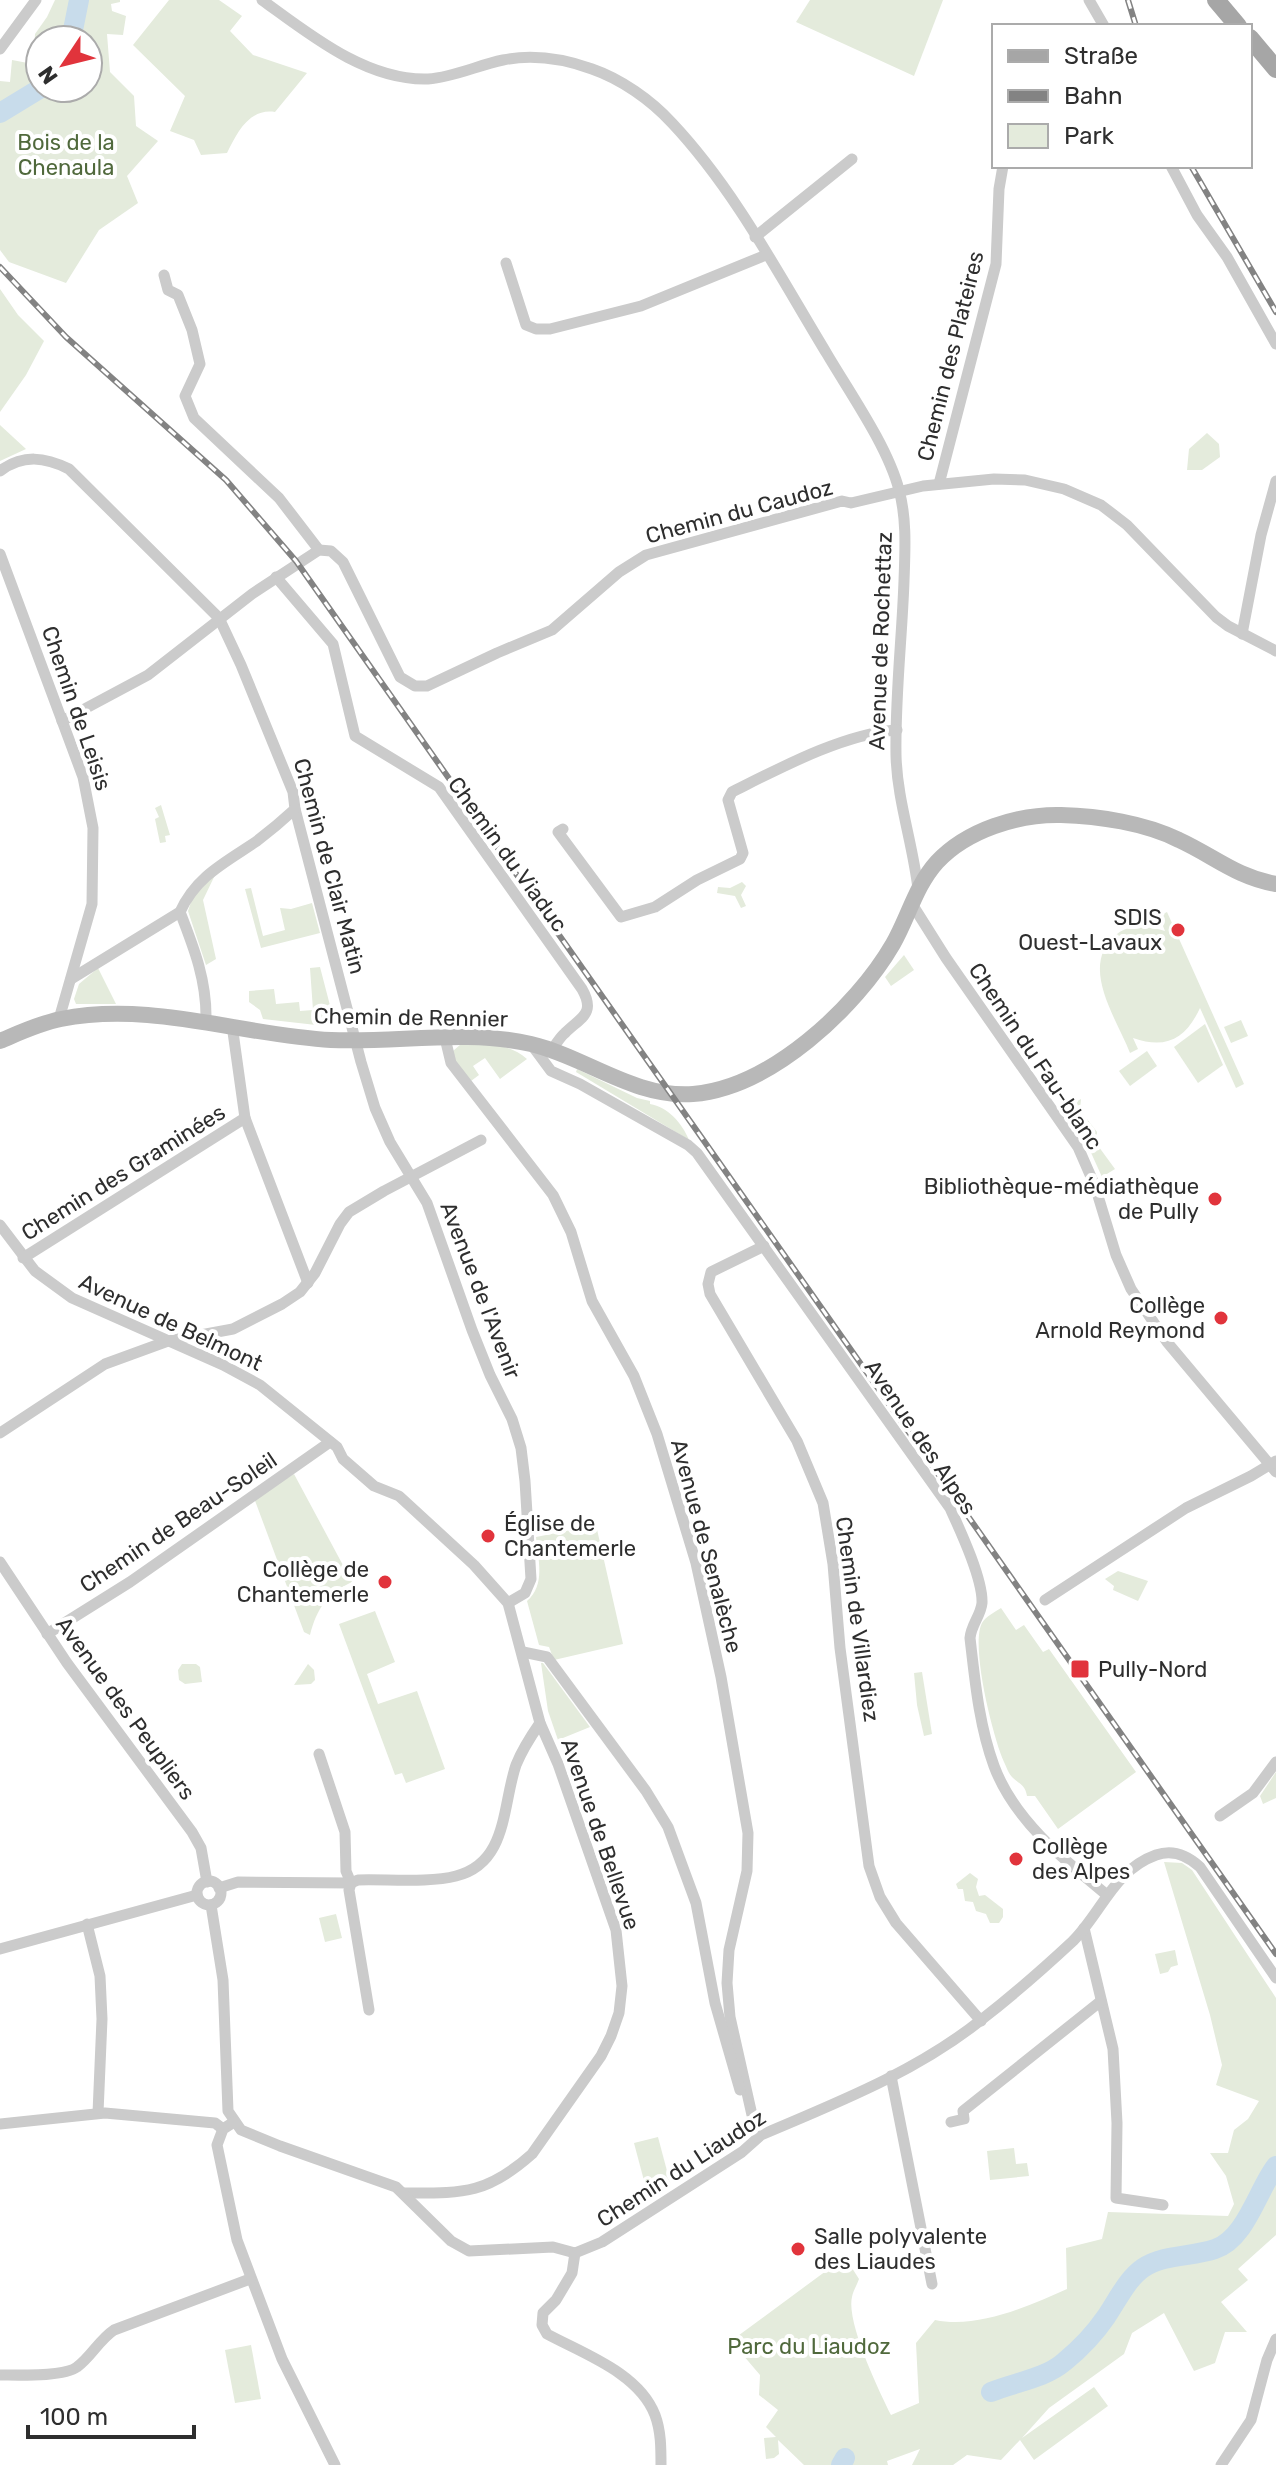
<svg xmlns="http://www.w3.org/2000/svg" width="1276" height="2465" font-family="Rubik,sans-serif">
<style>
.green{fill:#e4ebdc;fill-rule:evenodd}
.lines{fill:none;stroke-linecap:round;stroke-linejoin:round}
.river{stroke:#c8dceb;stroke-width:20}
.street{stroke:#cbcbcb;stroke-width:11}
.secondary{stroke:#b8b8b8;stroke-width:16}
.primary{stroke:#a6a6a6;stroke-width:18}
.rail-casing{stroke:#838383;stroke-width:6}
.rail{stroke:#fff;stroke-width:3;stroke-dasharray:9;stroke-linecap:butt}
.poi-dot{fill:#e1343c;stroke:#fff;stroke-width:3}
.labels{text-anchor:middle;stroke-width:8;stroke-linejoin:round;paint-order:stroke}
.park-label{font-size:22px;fill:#50693c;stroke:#fff}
.street-label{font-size:22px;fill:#2e2e2e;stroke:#fff}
.poi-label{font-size:22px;fill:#2e2e2e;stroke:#fff;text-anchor:end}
</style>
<rect width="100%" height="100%" fill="#fff"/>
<g class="green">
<path d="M55,0H120V2L111,4L112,11L126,16L123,35L107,34L110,72L134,96L136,126L158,141L127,176L138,203L99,230L66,283L9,262L0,250V81L10,82L12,60L33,64L35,34L47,17ZM88,40V88H40V40Z"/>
<path d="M169,0H219L242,16L230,31L253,55L307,73L275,112C249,108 237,133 227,153L201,155L194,140L170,131L185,96L133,45Z"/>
<path d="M810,0H943L914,76L796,22Z"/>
<path d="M0,289L18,315L44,341L26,375L0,412Z"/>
<path d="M0,425L26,449L0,461Z"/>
<path d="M1207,433L1219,444L1220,457L1202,470H1187L1189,449Z"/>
<path d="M161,805L170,835L165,836L166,842L160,843L155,819L159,817L155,808Z"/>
<path d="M215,875L203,900L216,959L206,965L188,911L193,896Z"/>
<path d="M742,882L746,886L741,895L746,906L741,908L735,896L717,893L718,887L730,888Z"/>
<path d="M251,888L263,936L285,930L280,908L291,909L312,903L320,933L261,948L245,889Z"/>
<path d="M1167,912L1244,1084L1236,1088L1200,1008C1186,1038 1167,1050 1133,1038L1138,1049L1130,1053C1116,1017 1078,965 1117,934C1131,923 1149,926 1165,931L1159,916Z"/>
<path d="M904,955L914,970L891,986L885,977Z"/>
<path d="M320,967L333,1017L325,1026L263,1019L260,1010L249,1002V991L274,989L276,1004L299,1002L300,1011L313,1010L310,968Z"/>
<path d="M98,968L116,1004H76L74,999L79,984Z"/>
<path d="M1241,1020L1248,1036L1231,1043L1224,1027Z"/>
<path d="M1205,1024L1223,1065L1198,1083L1174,1047Z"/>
<path d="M461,1044C486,1044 507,1042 527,1059L500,1079L485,1058L473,1066L479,1075L471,1081L455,1061L453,1051Z"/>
<path d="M1147,1051L1157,1066L1130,1086L1119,1071Z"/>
<path d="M577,1069L637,1098L650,1101V1104C668,1107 682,1123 689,1140L576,1072Z"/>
<path d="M1081,1099L1080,1110L1097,1132L1096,1143L1115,1169L1102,1177L1088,1146L1063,1109Z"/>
<path d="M294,1474L352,1582C327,1594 317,1608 310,1635L304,1632L254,1498Z"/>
<path d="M596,1525L623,1644L554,1660L549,1647L539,1645L527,1601C546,1585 538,1559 536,1537Z"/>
<path d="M1118,1571L1148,1581L1138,1601L1113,1590L1114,1586L1105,1579Z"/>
<path d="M1001,1608L1016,1630L1024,1625L1043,1652L1049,1649L1136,1772L1058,1829L1035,1796H1027C1025,1785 1021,1785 1013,1778C1009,1775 1006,1766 1004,1762C993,1738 970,1645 982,1623C986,1616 995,1612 1001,1608Z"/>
<path d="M375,1611L395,1662L367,1674L378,1704L417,1691L445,1769L406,1783L402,1773L395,1775L339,1624Z"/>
<path d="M541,1663H543L590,1727L558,1740L548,1711Z"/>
<path d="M182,1664H196L200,1667L202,1682L185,1684L179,1680L178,1670Z"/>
<path d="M308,1664L314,1670L315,1680L311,1684L294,1685Z"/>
<path d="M922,1672L932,1734L924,1736L917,1705L914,1673Z"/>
<path d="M1276,1772V1798L1263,1804L1260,1796Z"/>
<path d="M1164,1862L1182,1863L1192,1870L1276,1998V2235L1238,2269L1248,2280L1221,2302L1247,2332H1225L1215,2363L1194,2371L1164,2313L1132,2333L1124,2354L1049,2408L1022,2438L1094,2387L1108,2406L1034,2460L1020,2440L1001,2460L967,2455L953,2465H912L920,2449L887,2461L888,2465H804L778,2440L779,2454L774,2458L766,2459L764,2438L776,2437L766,2427L778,2410L759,2395L760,2375L731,2341L845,2257L859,2279C857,2285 853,2291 852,2297C846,2322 879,2391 891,2415L919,2403L916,2343L935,2320C978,2329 1029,2306 1067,2289L1066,2248L1102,2239L1108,2212L1228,2216L1234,2204L1226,2176L1210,2153H1228L1234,2130L1248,2119L1259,2101L1216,2085L1222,2065L1210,2015Z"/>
<path d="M970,1873L978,1879L976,1887L979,1896L985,1895L1003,1909V1917L999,1923H990L986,1914L976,1911L973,1902L965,1901L963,1889H958L956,1884Z"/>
<path d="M336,1914L342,1938L325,1942L319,1918Z"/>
<path d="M1175,1950L1178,1965L1171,1967L1168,1972L1160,1974L1155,1954Z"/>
<path d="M658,2137L671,2186L647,2192L634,2143Z"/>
<path d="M1014,2148L1016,2164L1027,2163L1029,2176L990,2180L987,2151Z"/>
<path d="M251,2345L261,2399L235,2403L225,2350Z"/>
</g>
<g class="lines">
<g class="river">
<path d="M71,40L79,0"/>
<path d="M0,113L41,88"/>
<path d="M991,2392C1015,2382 1044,2379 1064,2362C1080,2349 1095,2333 1106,2317C1117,2301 1127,2279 1143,2268C1164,2254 1192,2257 1215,2249C1246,2239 1258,2189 1276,2166"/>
<path d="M841,2465L845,2458"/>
</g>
<g class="street">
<path d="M262,0C309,34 366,81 428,79C455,77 478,65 503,60C533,54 564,59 592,69C621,79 651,100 672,123C735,190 779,275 827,354C850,393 888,447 899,490C907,519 905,551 904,581C902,638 895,697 896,755C897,800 913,844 918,889"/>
<path d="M1089,0L1104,26"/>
<path d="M0,49L36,0"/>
<path d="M1171,166L1197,215L1227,257L1276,344"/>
<path d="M755,237L852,159"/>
<path d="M506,263L526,325L536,329H550L641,306L766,255"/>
<path d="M164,275L168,290L178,295L192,330L200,364L185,396L194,418L279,498L319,550"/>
<path d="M0,471C23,454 45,457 69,469L219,618L241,665L293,792L295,809L361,1062L375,1108L390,1142L427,1203L472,1330L490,1375L512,1419L521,1448L525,1481L531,1579L525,1593L508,1603"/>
<path d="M939,484L996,264L999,189L1003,166"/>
<path d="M0,554L83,777L93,828L92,904L59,1019"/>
<path d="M276,577L333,644L355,736L439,787L582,989C596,1014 581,1017 565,1033C560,1037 556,1044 552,1050"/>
<path d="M1242,634L1261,535L1276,481"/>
<path d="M62,721L148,675L252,594L319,550L331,551L343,562L400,677L415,686H427L497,653L552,630L619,572L646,555L842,501L851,503L923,486L994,479L1025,480L1064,489L1101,505L1127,525L1216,617L1228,626L1276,651"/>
<path d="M563,829L558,832L621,917L655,907L697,880L740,859L743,853L728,800L732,792C780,768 843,734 897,730"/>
<path d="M912,904L946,958L1078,1147L1095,1186L1116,1255L1131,1289L1167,1342L1276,1472"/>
<path d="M180,912C194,948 207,981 206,1021"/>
<path d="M71,979L180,912C196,876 226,862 257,841C270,831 283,820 295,809"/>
<path d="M445,1038L451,1063L553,1195L571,1232L592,1301L634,1376L657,1434L696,1563L721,1677L748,1833L747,1871L729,1950L727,1983L730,2017L752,2115"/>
<path d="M531,1044L551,1071L580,1084L688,1145L697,1153L950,1508C960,1530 983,1579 982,1603C981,1615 971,1625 970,1638C975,1681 979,1725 994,1766C1014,1820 1064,1860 1107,1895"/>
<path d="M245,1118L308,1283"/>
<path d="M0,1225L35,1271L72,1298L223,1365L260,1385L337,1447L343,1459L374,1486L399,1496L474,1565L508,1603L540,1723L558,1764L616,1930L622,1986L619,2013L611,2036L601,2056L532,2154C486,2195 462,2193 404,2193"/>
<path d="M764,1246L711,1272L708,1284L710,1294L797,1441L823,1503L833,1564L840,1648L869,1866L880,1897L896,1923L981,2021"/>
<path d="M23,1258L245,1118L232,1025"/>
<path d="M0,1433L105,1364L168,1341L233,1329L282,1304L300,1292L315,1273L340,1224L349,1212L384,1191L481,1140"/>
<path d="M0,1562L67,1663L192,1832L201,1848L207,1882"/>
<path d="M1045,1600L1186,1508L1251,1476L1276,1461"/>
<path d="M47,1634L130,1582L330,1442"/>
<path d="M523,1652L547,1657L646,1791L668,1827L696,1903L715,2003L740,2090"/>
<path d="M319,1754L345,1832L346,1871L351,1883L349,1890L369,2010"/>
<path d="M1220,1816L1253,1793L1276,1762"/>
<circle cx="209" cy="1893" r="12"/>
<path d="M219,1888L238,1882L351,1883L358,1880C386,1879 430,1883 456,1876C508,1863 502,1806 516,1765C522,1750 531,1736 540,1723"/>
<path d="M211,1905L223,1980L228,2111L241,2130L280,2146L396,2187L451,2241L469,2251L553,2247L575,2253"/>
<path d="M87,1924L100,1976L102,2019L98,2113"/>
<path d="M1084,1928L1113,2049L1117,2123L1116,2198L1163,2205"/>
<path d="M0,1949L197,1895"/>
<path d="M891,2076L932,2284"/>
<path d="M234,2122L223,2129L217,2145L237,2240L282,2359L335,2465"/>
<path d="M951,2122L964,2119L963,2111L1101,2001"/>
<path d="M0,2124L105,2113L215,2123L223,2129"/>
<path d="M575,2253L602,2242L742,2152L761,2135C836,2103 916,2072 981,2020C1012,1996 1044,1968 1073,1941C1102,1912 1114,1870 1156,1855C1173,1849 1187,1855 1200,1867L1276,1978"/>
<path d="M575,2253L572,2273L556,2300L543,2313L542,2325L547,2334C584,2354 639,2373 655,2415C661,2431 661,2448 661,2465"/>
<path d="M0,2375C18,2375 64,2377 77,2367C91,2357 99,2340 114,2330L250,2279"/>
<path d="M1221,2465L1251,2420L1267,2360L1276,2339"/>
</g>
<path class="secondary" d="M0,1041C19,1033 40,1023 61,1019C152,1001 240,1035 331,1040C397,1043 465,1029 531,1044C586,1057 634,1098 693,1094C770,1088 856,1008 893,944C908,918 916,885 937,862C967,830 1018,814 1061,815C1099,816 1145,823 1179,840C1214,856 1236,877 1276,884"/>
<g class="primary">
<path d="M1216,0L1238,26"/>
<path d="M1250,38L1276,69"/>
</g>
<defs>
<g id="rail">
<path d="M1128,0L1136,26"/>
<path d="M1191,166L1276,312"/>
<path d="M0,267L66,337L226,480L296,561L1276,1954"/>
</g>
</defs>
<use href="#rail" class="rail-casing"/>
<use href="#rail" class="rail"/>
</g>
<g class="poi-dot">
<circle cx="1178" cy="930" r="8"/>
<circle cx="1215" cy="1199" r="8"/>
<circle cx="1221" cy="1318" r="8"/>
<circle cx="488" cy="1536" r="8"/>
<circle cx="385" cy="1582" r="8"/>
<rect x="1070" y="1659" width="20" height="20" rx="4"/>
<circle cx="1016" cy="1859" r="8"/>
<circle cx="798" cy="2249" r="8"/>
</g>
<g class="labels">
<g class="park-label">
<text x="66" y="150">Bois de la<tspan x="66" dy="25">Chenaula</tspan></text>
<text x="809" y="2354">Parc du Liaudoz</text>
</g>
<g class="street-label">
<text transform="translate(950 356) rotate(-76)" y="8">Chemin des Plateires</text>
<text transform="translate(739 511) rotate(-15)" y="8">Chemin du Caudoz</text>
<text transform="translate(880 641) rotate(-88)" y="8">Avenue de Rochettaz</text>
<text transform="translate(77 708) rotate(71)" y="8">Chemin de Leisis</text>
<text transform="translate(508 854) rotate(54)" y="8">Chemin du Viaduc</text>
<text transform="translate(330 866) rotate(75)" y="8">Chemin de Clair Matin</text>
<text transform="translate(411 1017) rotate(1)" y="8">Chemin de Rennier</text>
<text transform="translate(1036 1056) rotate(56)" y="8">Chemin du Fau-blanc</text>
<text transform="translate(123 1172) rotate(-32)" y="8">Chemin des Graminées</text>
<text transform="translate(481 1290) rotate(69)" y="8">Avenue de l'Avenir</text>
<text transform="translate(171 1322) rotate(25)" y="8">Avenue de Belmont</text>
<text transform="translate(921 1437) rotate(56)" y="8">Avenue des Alpes</text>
<text transform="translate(178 1522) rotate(-34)" y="8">Chemin de Beau-Soleil</text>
<text transform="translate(707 1546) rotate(75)" y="8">Avenue de Senalèche</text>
<text transform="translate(858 1619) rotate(82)" y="8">Chemin de Villardiez</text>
<text transform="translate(126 1708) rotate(54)" y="8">Avenue des Peupliers</text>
<text transform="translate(601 1834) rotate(71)" y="8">Avenue de Bellevue</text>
<text transform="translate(681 2168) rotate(-33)" y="8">Chemin du Liaudoz</text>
</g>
<g class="poi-label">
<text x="1162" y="925">SDIS<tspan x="1162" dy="25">Ouest-Lavaux</tspan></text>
<text x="1199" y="1194">Bibliothèque-médiathèque<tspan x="1199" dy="25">de Pully</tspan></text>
<text x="1205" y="1313">Collège<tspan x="1205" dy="25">Arnold Reymond</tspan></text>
<text x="504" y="1531" text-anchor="start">Église de<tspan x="504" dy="25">Chantemerle</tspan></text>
<text x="369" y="1577">Collège de<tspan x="369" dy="25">Chantemerle</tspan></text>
<text x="1098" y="1677" text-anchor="start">Pully-Nord</text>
<text x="1032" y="1854" text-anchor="start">Collège<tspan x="1032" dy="25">des Alpes</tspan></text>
<text x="814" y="2244" text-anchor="start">Salle polyvalente<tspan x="814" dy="25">des Liaudes</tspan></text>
</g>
</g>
<rect x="992" y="24" width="260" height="144" fill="#ffffff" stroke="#ababab" stroke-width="2"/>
<rect x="1008" y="50" width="40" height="12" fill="#a6a6a6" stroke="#ababab" stroke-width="2"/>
<text x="1064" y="64" font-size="24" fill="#2e2e2e">Straße</text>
<rect x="1008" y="90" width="40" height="12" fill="#838383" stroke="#ababab" stroke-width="2"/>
<text x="1064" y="104" font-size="24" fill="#2e2e2e">Bahn</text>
<rect x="1008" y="124" width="40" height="24" fill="#e4ebdc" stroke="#ababab" stroke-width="2"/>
<text x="1064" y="144" font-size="24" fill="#2e2e2e">Park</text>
<g transform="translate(64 64) rotate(235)"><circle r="38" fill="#ffffff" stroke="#ababab" stroke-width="2"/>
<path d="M0-6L14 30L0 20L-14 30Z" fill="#e1343c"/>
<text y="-12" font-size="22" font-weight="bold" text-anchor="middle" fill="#2e2e2e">N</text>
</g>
<path d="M28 2425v12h166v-12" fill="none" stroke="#2e2e2e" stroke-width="4"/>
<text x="40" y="2425" font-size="24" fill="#2e2e2e" stroke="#ffffff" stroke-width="6" paint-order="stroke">100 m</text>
</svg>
